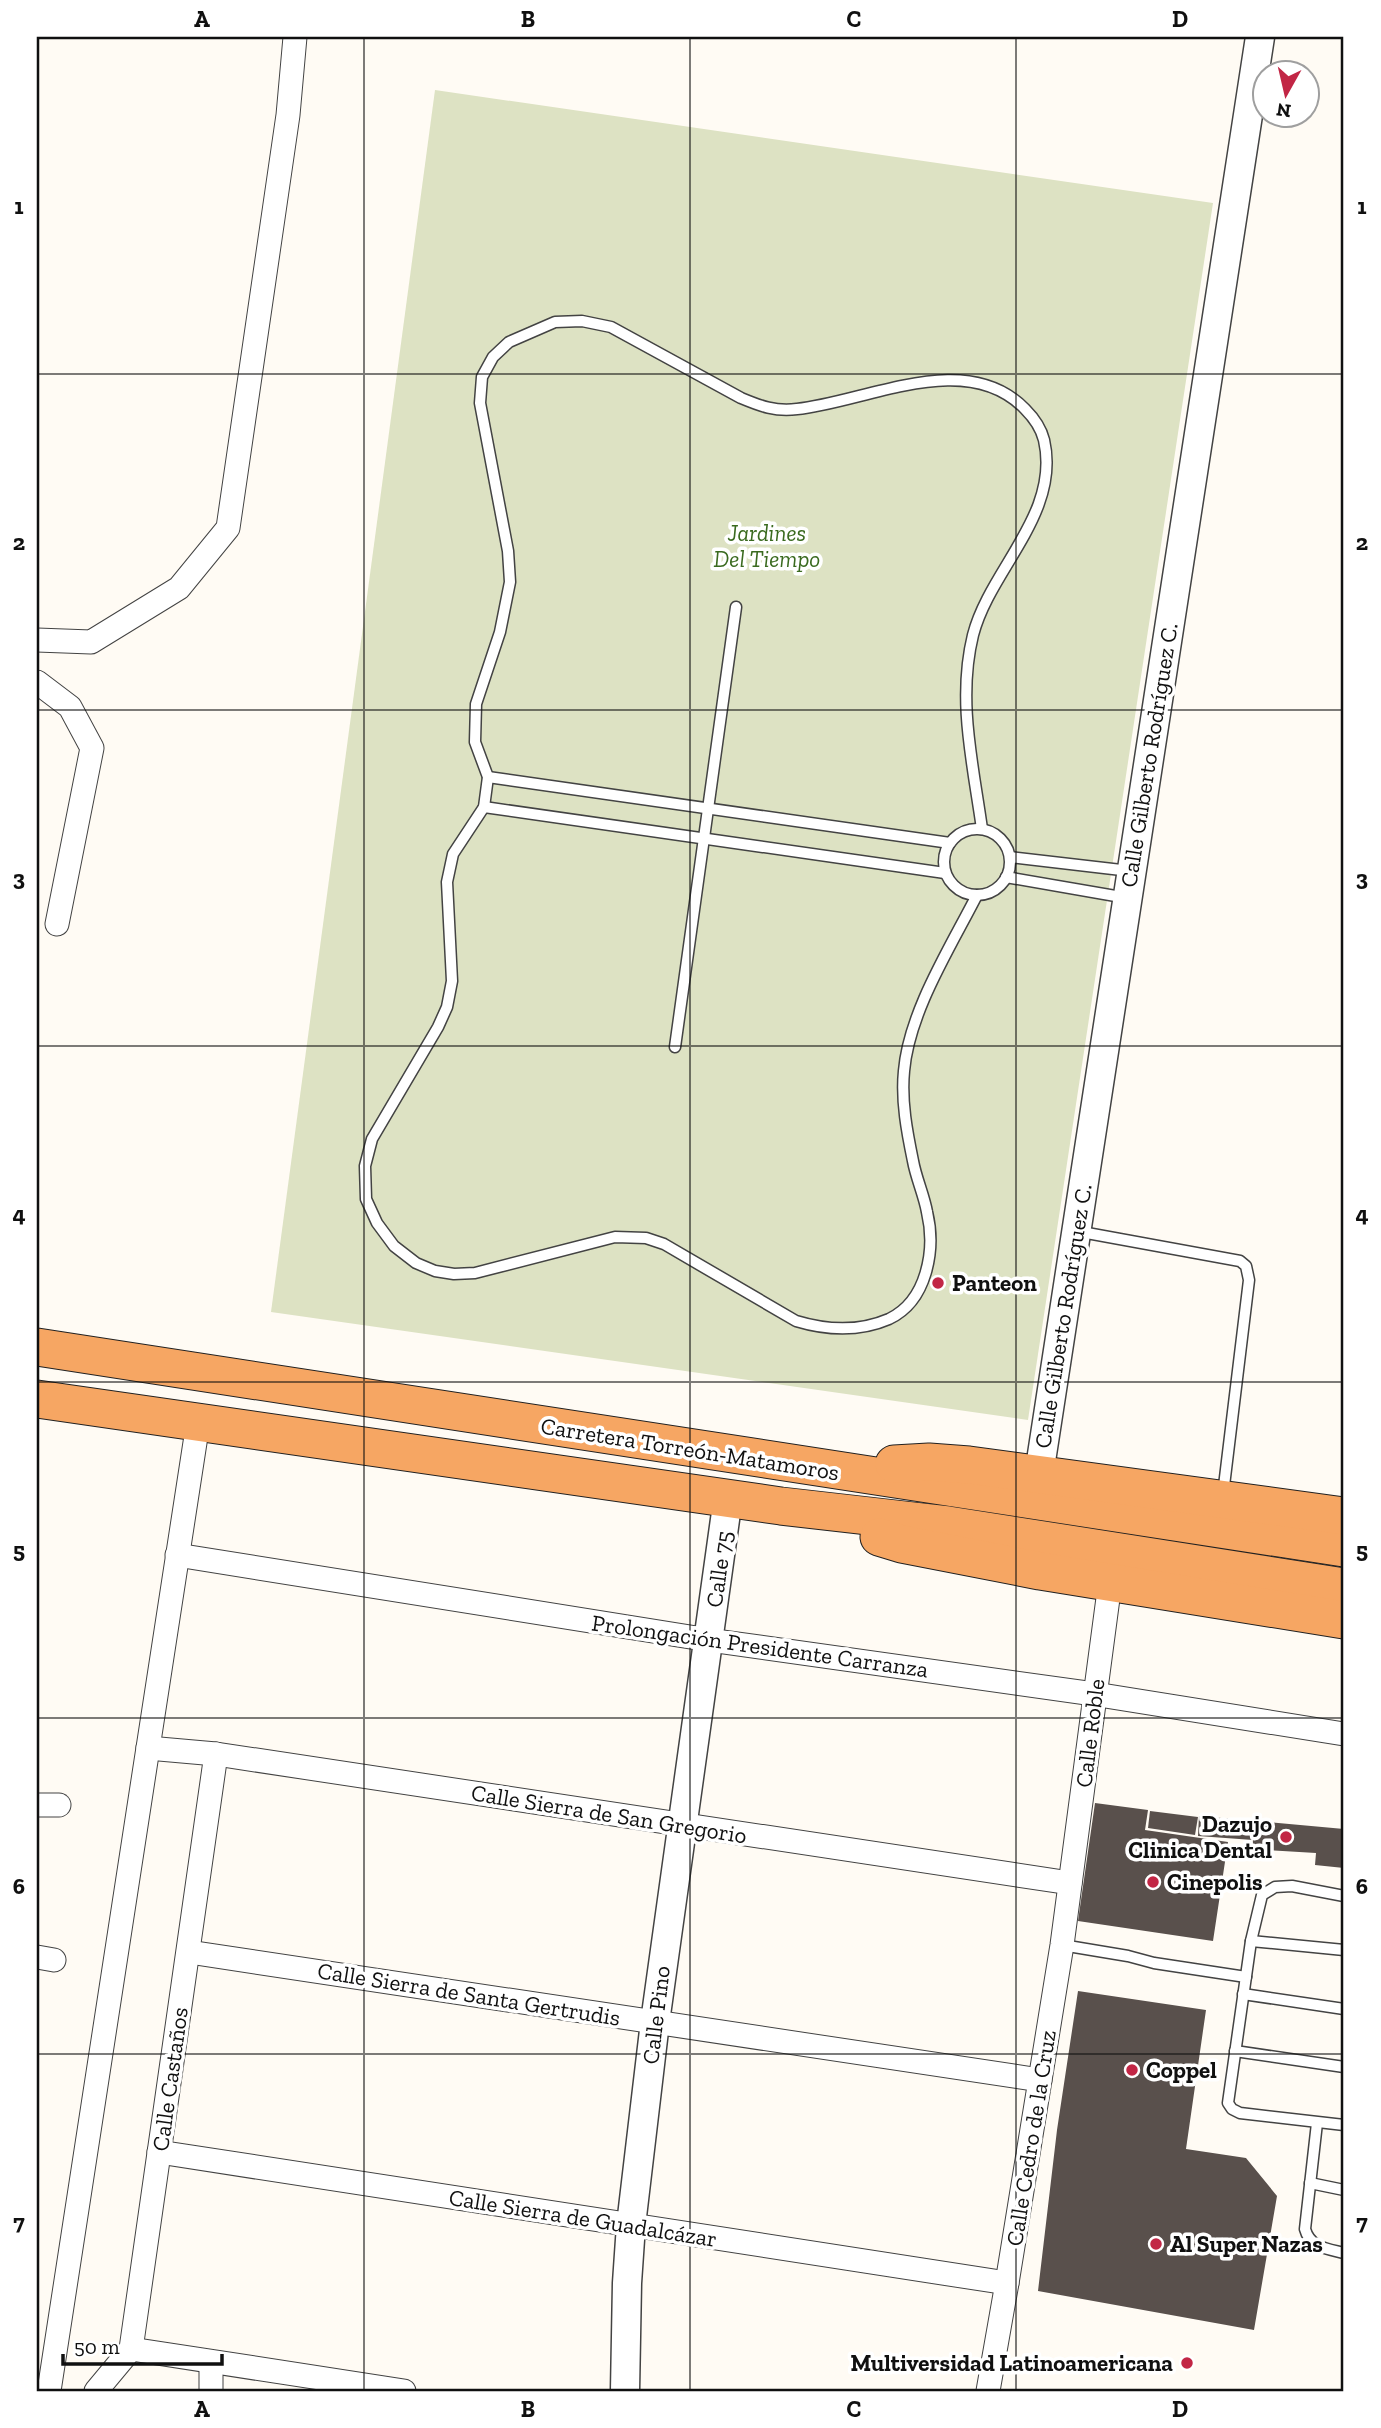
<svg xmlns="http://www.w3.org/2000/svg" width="1381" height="2428" font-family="'Zilla Slab',serif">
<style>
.cemetery{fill:#dde2c3}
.building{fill:#59504c}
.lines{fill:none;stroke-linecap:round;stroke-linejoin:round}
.service-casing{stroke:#434343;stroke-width:13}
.minor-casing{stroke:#434343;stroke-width:25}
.tertiary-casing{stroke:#434343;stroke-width:31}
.trunk-casing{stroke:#212121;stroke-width:39}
.service{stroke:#fff;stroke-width:10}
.minor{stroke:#fff;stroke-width:23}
.tertiary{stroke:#fff;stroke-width:28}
.trunk{stroke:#f6a663;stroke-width:37}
.grid{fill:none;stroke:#101010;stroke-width:2;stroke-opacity:0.55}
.poi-dot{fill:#c22645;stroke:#fff;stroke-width:2.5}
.labels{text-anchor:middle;stroke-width:7;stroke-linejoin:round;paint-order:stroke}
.park-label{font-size:23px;font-style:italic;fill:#3a6a1f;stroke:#fff}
.street-label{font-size:23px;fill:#101010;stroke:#fff}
.poi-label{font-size:23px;font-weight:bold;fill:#101010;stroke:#fff;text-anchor:start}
.neatline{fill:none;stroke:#101010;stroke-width:2.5}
.grid-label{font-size:23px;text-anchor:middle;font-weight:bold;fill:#101010}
</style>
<rect width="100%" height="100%" fill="#fffbf4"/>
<path class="cemetery" d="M435,90L1213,203L1028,1420L271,1312Z"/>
<g class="building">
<path d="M1095,1803L1148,1810L1145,1830L1228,1842L1213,1941L1078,1921Z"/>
<path d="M1150,1811L1198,1817L1195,1835L1148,1828Z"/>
<path d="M1199,1816L1344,1829V1868L1315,1865L1316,1853L1252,1849L1253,1840L1198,1836Z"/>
<path d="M1078,1991L1206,2010L1186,2149L1246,2158L1277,2196L1254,2330L1038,2291L1057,2130Z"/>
</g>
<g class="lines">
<defs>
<g id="service">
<path d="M488,777L950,843"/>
<path d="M484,807L945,873"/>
<circle cx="977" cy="862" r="33"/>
<path d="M1010,857L1130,871"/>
<path d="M1006,877L1127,898"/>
<path d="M977,895C950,948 909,1012 904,1071C901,1101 907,1132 913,1161C916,1178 924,1195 927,1212C936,1250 927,1301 889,1319C859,1332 826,1330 796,1321L664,1244L646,1238L615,1237L475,1273L454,1274L435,1271L416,1263L394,1246L377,1223L366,1199L365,1166L372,1139L438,1027L447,1007L452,981L447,882L453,854L484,807L488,777L475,742L476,704L500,632L510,582L508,551L480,403L482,377L493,357L509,342L555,322L582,321L611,327L741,398C760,406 776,412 797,409C866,402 966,348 1025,409C1033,417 1041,428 1044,440C1061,514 990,569 973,635C957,700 973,764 982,829"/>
<path d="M675,1047L736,607"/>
<path d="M1076,1231L1240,1261L1246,1266L1249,1280L1223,1494"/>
<path d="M1344,1896L1292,1886L1275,1887L1262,1895L1251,1941L1228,2103L1232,2109L1240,2113L1344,2125"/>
<path d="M1251,1941L1344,1950"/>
<path d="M1062,1945L1128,1956L1154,1963L1246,1977"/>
<path d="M1243,1994L1344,2009"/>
<path d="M1235,2051L1344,2067"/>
<path d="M1317,2123L1305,2229C1310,2248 1328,2249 1344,2253"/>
<path d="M1310,2183L1344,2190"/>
</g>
<g id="minor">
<path d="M37,640L91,642L179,588L228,528L288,115L295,37"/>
<path d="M37,682L70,707L92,748L57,924"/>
<path d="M177,1555L709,1640L1094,1694L1344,1734"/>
<path d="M148,1748L216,1754L1070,1883"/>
<path d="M37,1805H59"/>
<path d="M189,1952L1040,2080"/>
<path d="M37,1957L54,1960"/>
<path d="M159,2152L1007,2283"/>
<path d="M131,2349L404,2391"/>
<path d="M49,2391L198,1423"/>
<path d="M96,2391L131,2349L216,1754"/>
<path d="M211,2391V2362"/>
<path d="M988,2391L1007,2283L1062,1945L1110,1583"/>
</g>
<g id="tertiary">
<path d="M1039,1474L1260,37"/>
<path d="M625,2391L627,2283L631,2225L655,2022L728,1498"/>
</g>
<g id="trunk">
<path d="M37,1347C473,1414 908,1485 1344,1548"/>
<path d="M37,1399L781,1506L948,1525L1344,1587"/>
<path d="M894,1464L929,1462L969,1465L1344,1516"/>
<path d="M879,1537L902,1544L1040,1571L1344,1620"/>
</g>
</defs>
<use href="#service" class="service-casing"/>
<use href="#minor" class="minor-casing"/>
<use href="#tertiary" class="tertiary-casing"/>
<use href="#trunk" class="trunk-casing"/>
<use href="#service" class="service"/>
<use href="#minor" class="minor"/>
<use href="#tertiary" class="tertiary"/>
<use href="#trunk" class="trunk"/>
</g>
<path class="grid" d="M364,37V2391M690,37V2391M1016,37V2391M37,374H1344M37,710H1344M37,1046H1344M37,1382H1344M37,1718H1344M37,2054H1344"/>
<g class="poi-dot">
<circle cx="938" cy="1283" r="7"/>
<circle cx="1286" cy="1837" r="7"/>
<circle cx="1153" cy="1882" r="7"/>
<circle cx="1132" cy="2070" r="7"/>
<circle cx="1156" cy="2244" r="7"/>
<circle cx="1187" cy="2363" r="7"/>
</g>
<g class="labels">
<g class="park-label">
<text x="767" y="541">Jardines<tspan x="767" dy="26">Del Tiempo</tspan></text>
</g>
<g class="street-label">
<text transform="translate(1149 755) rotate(-81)" y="8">Calle Gilberto Rodríguez C.</text>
<text transform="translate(1063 1316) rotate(-81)" y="8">Calle Gilberto Rodríguez C.</text>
<text transform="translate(690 1449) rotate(9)" y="8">Carretera Torreón-Matamoros</text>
<text transform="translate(719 1569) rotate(-82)" y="8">Calle 75</text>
<text transform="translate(760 1646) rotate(8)" y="8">Prolongación Presidente Carranza</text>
<text transform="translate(1090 1733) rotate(-83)" y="8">Calle Roble</text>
<text transform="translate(609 1814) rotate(9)" y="8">Calle Sierra de San Gregorio</text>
<text transform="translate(469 1994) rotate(9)" y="8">Calle Sierra de Santa Gertrudis</text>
<text transform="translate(656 2015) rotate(-83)" y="8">Calle Pino</text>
<text transform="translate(170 2079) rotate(-82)" y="8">Calle Castaños</text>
<text transform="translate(1031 2138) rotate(-81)" y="8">Calle Cedro de la Cruz</text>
<text transform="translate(583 2218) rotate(9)" y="8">Calle Sierra de Guadalcázar</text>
</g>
<g class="poi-label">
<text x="952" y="1291">Panteon</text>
<text x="1272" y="1832" text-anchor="end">Dazujo<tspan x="1272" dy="26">Clinica Dental</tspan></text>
<text x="1167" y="1890">Cinepolis</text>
<text x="1146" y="2078">Coppel</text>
<text x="1170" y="2252">Al Super Nazas</text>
<text x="1173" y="2371" text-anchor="end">Multiversidad Latinoamericana</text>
</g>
</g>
<rect width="1381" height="2428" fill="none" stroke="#ffffff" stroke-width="77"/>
<g transform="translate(1286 94) rotate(188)"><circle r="33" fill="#ffffff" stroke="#9f9f9f" stroke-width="2"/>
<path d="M0-5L12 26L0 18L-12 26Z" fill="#c22645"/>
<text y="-10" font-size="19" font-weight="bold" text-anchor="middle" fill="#101010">N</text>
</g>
<path d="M63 2354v10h159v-10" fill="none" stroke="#101010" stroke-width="3.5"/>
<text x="74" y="2354" font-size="21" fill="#101010" stroke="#ffffff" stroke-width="5" paint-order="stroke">50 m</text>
<rect x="38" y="38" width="1304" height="2352" class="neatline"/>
<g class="grid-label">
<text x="202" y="27">A</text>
<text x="528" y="27">B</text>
<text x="854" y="27">C</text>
<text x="1180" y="27">D</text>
<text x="19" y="214">1</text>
<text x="1362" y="214">1</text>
<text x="19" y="550">2</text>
<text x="1362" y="550">2</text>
<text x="19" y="886">3</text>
<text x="1362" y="886">3</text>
<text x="19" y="1222">4</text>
<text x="1362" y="1222">4</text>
<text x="19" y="1558">5</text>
<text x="1362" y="1558">5</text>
<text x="19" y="1894">6</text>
<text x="1362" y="1894">6</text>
<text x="19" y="2230">7</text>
<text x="1362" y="2230">7</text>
<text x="202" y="2417">A</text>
<text x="528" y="2417">B</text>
<text x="854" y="2417">C</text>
<text x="1180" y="2417">D</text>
</g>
</svg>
